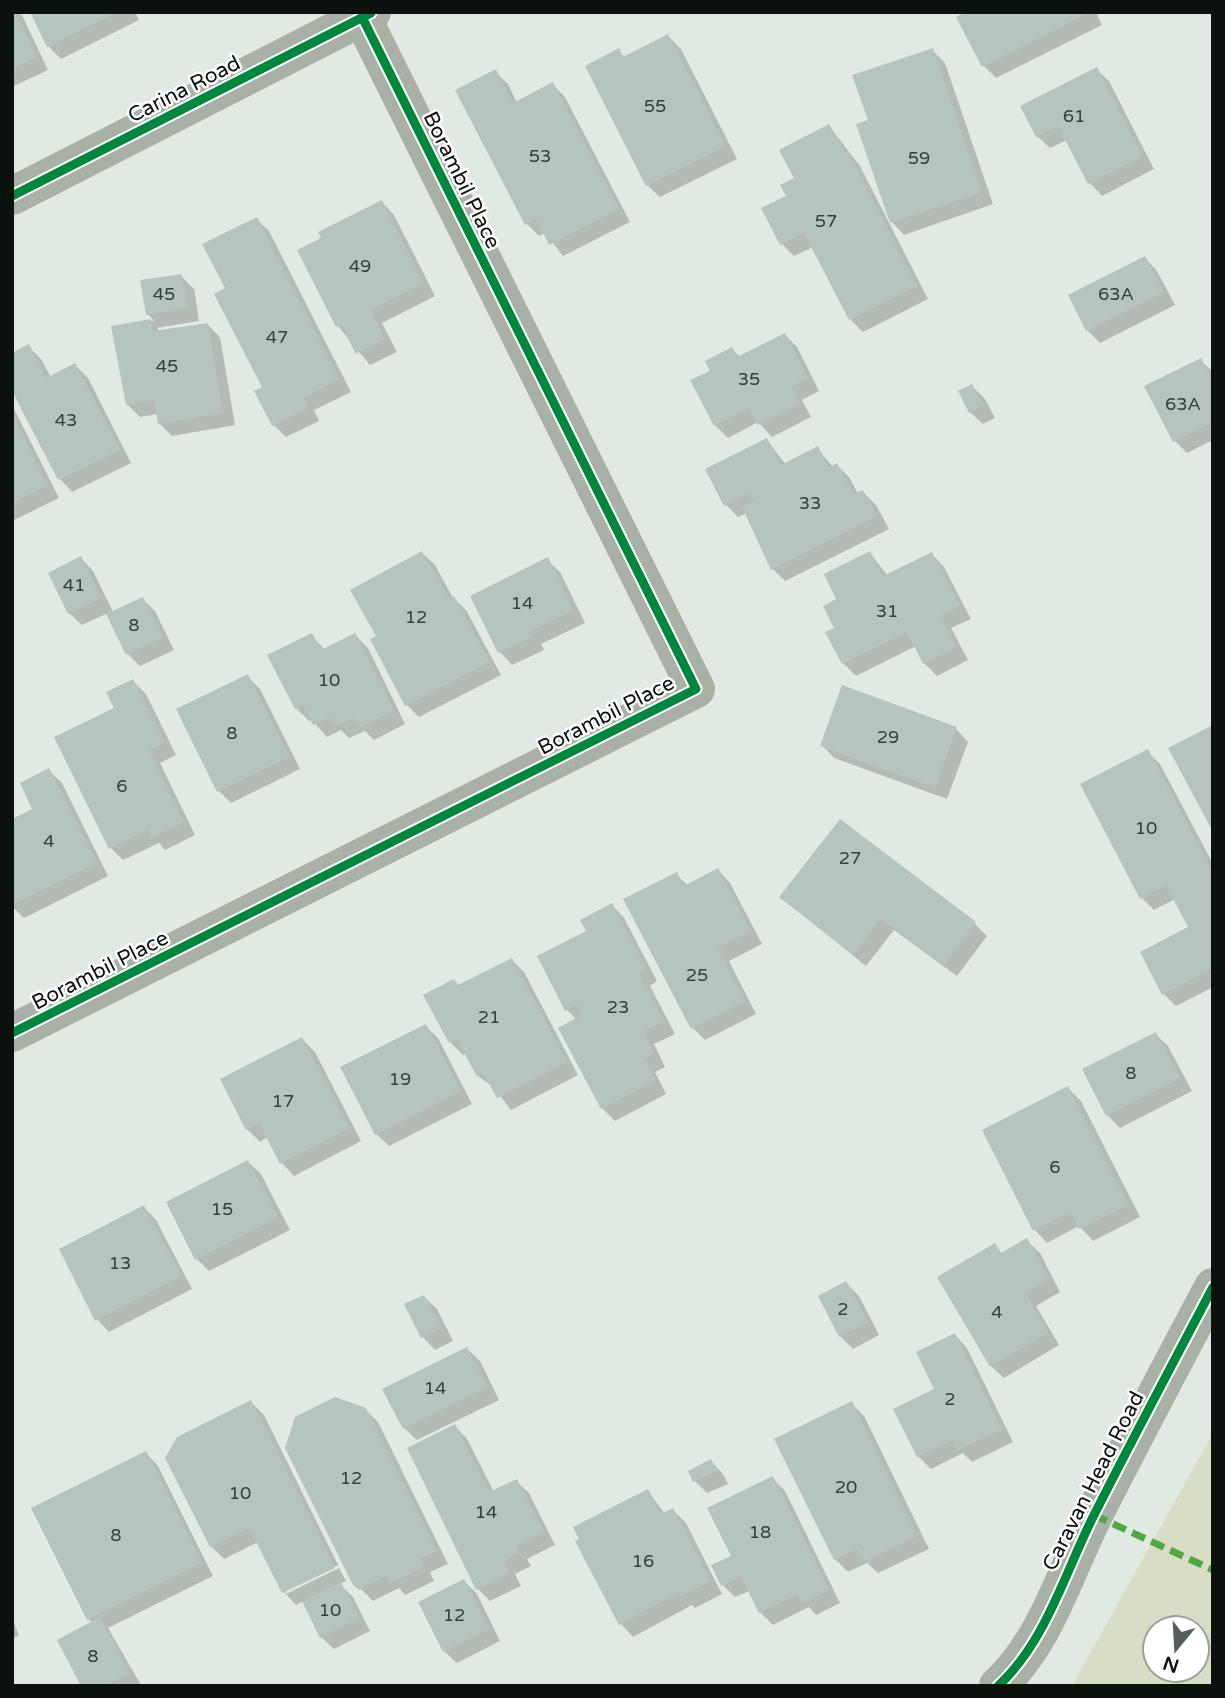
<svg xmlns="http://www.w3.org/2000/svg" width="1225" height="1698" font-family="'Varela Round',sans-serif">
<style>
.green{fill:#d8ddc5;fill-rule:evenodd}
.shadow{fill:#0003}
.building{fill:#b6c4be}
.lines{fill:none;stroke-linecap:round;stroke-linejoin:round}
.minor{stroke:#a9b0a6;stroke-width:38}
.quiet{stroke:#50a841;stroke-width:7;stroke-dasharray:14 7;stroke-linecap:butt}
.cycleway-casing{stroke:#fff;stroke-width:13}
.cycleway{stroke:#00873e;stroke-width:9}
.labels{text-anchor:middle;stroke-width:5;stroke-linejoin:round;paint-order:stroke}
.number-label{font-size:18px;fill:#363e39}
.street-label{font-size:21px;fill:#0b120d;stroke:#fff}
</style>
<rect width="100%" height="100%" fill="#e0eae2"/>
<path class="green" d="M1213,1433V1686H1073L1078,1675ZM1155,1628H1197V1670H1155Z"/>
<g class="shadow">
<path d="M12,12L22,15L48,70L12,87Z"/>
<path d="M32,12H135L139,20L61,59L48,46Z"/>
<path d="M970,12H1102L1097,15L1102,25L996,78L984,66Z"/>
<path d="M668,36L681,49L737,159L660,197L647,185L618,51L626,58Z"/>
<path d="M932,50L945,63L993,204L904,235L892,222Z"/>
<path d="M1096,69L1109,81L1154,169L1102,196L1090,183L1067,140L1050,148L1037,136Z"/>
<path d="M495,72L508,84L517,103L552,84L565,97L630,222L563,256L545,233L539,236L527,224Z"/>
<path d="M829,126L860,166L928,299L863,332L850,319L813,247L794,256L782,244L788,196Z"/>
<path d="M382,202L394,215L435,296L382,323L397,352L370,365L338,326Z"/>
<path d="M256,219L269,231L351,392L314,410L319,421L286,437L274,425L264,388L227,289Z"/>
<path d="M1145,258L1157,271L1175,305L1100,343L1087,330L1070,296Z"/>
<path d="M181,276L194,289L199,321L157,328L161,332L207,324L220,337L235,425L172,436L159,423L158,414L140,417L127,404L113,327L154,321L148,314Z"/>
<path d="M785,335L797,347L819,391L802,400L811,417L772,437L758,422L728,438L715,425L712,372L732,349L740,357Z"/>
<path d="M28,346L41,359L51,378L75,365L88,378L131,463L72,492L60,479L12,387Z"/>
<path d="M1200,360L1213,372V440L1187,453L1175,441Z"/>
<path d="M972,386L985,399L995,418L983,424L970,412Z"/>
<path d="M12,405L59,498L12,521Z"/>
<path d="M767,440L786,465L817,448L833,467L837,465L849,477L858,494L863,492L876,505L889,529L785,581L773,569L747,513L738,517L726,505Z"/>
<path d="M422,553L435,565L453,598L466,610L501,675L419,717L407,705L379,637Z"/>
<path d="M870,553L888,576L932,554L944,567L971,619L951,628L968,660L937,676L924,663L916,646L856,676L843,663L836,629L839,600Z"/>
<path d="M81,558L93,571L113,612L142,599L155,611L174,650L140,666L128,654L108,613L82,625L69,613Z"/>
<path d="M547,560L560,572L585,623L541,644L544,650L512,665L500,652Z"/>
<path d="M311,635L325,650L355,635L368,648L405,724L374,740L365,731L349,738L341,730L327,737L312,720L309,721L296,708Z"/>
<path d="M247,676L260,689L300,769L231,803L218,790Z"/>
<path d="M133,681L146,694L176,755L160,763L195,835L165,850L159,843L123,860L111,848L116,709Z"/>
<path d="M956,729L968,742L947,799L834,758L822,745Z"/>
<path d="M1147,751L1160,764L1213,864V987L1176,1006L1164,994L1191,928L1175,899L1154,910L1142,898Z"/>
<path d="M49,771L62,783L108,876L24,918L12,906V821L34,809Z"/>
<path d="M718,870L730,883L762,944L729,961L756,1014L705,1040L693,1028L676,874L688,886Z"/>
<path d="M781,897L975,924L987,936L957,976L894,930L866,966Z"/>
<path d="M612,905L624,918L657,981L650,986L675,1034L654,1044L665,1067L655,1072L666,1094L615,1121L602,1108L577,1020L567,1010L588,932Z"/>
<path d="M512,960L524,972L578,1075L511,1110L493,1087L478,1076L467,1053L463,1055L450,1042L454,981L459,986Z"/>
<path d="M425,1026L438,1038L472,1104L389,1146L376,1134Z"/>
<path d="M1155,1034L1168,1046L1192,1091L1120,1128L1107,1115Z"/>
<path d="M302,1039L315,1052L361,1141L294,1176L282,1163L268,1137L260,1142L247,1129Z"/>
<path d="M1068,1088L1081,1101L1140,1217L1093,1241L1079,1226L1047,1243L1035,1230Z"/>
<path d="M248,1162L261,1174L290,1230L209,1271L197,1259Z"/>
<path d="M144,1207L156,1220L192,1289L109,1332L97,1319Z"/>
<path d="M1027,1241L1040,1253L1060,1292L1036,1306L1059,1345L1004,1378L991,1366L995,1246L1003,1254Z"/>
<path d="M846,1283L859,1296L879,1335L853,1349L840,1336Z"/>
<path d="M424,1297L437,1309L453,1341L435,1350L423,1337L407,1305Z"/>
<path d="M955,1335L967,1348L1013,1442L972,1462L963,1453L931,1469L918,1456Z"/>
<path d="M467,1349L480,1361L499,1400L417,1440L404,1428Z"/>
<path d="M251,1402L264,1415L338,1565L286,1590V1594L339,1568L346,1581L340,1584L353,1597L370,1631L334,1649L321,1637L304,1601L296,1605L284,1592L258,1542L224,1559L211,1546Z"/>
<path d="M851,1403L864,1416L929,1549L878,1573L867,1563L848,1572L835,1559L776,1440Z"/>
<path d="M365,1409L378,1422L448,1564L430,1572L434,1581L405,1595L399,1588L373,1601L355,1583Z"/>
<path d="M455,1426L467,1439L494,1492L516,1481L529,1493L555,1545L527,1559L531,1566L515,1574L521,1586L490,1601L478,1589Z"/>
<path d="M146,1453L158,1466L213,1576L108,1628L141,1685L83,1686L93,1623L88,1619Z"/>
<path d="M711,1461L723,1474L728,1484L707,1493L695,1481Z"/>
<path d="M773,1479L785,1491L840,1603L816,1615L809,1607L773,1625L760,1612L750,1591L735,1597L723,1585L733,1556Z"/>
<path d="M648,1491L665,1514L673,1510L686,1523L722,1594L695,1608L692,1605L633,1637L621,1624L578,1541Z"/>
<path d="M464,1581L477,1594L500,1641L457,1663L444,1651Z"/>
<path d="M12,1617L19,1636L12,1638Z"/>
</g>
<g class="building">
<path d="M12,12H15L37,57L12,69Z"/>
<path d="M30,12H118L47,47Z"/>
<path d="M966,12H1090L982,67L956,17Z"/>
<path d="M668,34L726,146L646,186L585,66L619,48L623,57Z"/>
<path d="M933,48L982,192L890,223L856,124L868,120L852,75Z"/>
<path d="M1097,67L1143,156L1088,184L1058,126L1036,137L1020,106Z"/>
<path d="M496,69L513,103L553,82L619,209L549,245L536,219L525,225L455,90Z"/>
<path d="M829,124L845,152L848,151L917,286L849,320L804,233L780,245L761,208L786,196L780,185L794,178L779,150Z"/>
<path d="M382,200L423,283L371,310L385,339L356,354L341,325L336,327L297,250L321,238L318,232Z"/>
<path d="M257,217L339,379L303,398L308,408L272,426L254,391L262,387L214,294L225,288L202,244Z"/>
<path d="M1145,256L1164,292L1086,331L1068,295Z"/>
<path d="M182,274L188,308L146,315L140,280Z"/>
<path d="M151,319L153,331L208,323L223,413L158,424L154,400L126,405L111,326Z"/>
<path d="M785,333L808,378L791,387L800,404L758,425L749,408L714,426L690,380L710,371L705,361L732,347L737,357Z"/>
<path d="M29,344L46,378L75,363L120,450L58,480L12,391V353Z"/>
<path d="M1201,358L1213,381V422L1173,442L1144,386Z"/>
<path d="M972,384L983,405L969,413L958,391Z"/>
<path d="M12,414L48,485L12,503Z"/>
<path d="M767,438L781,465L818,446L828,468L837,463L853,494L863,490L877,516L771,570L742,507L754,501L750,493L724,506L705,469Z"/>
<path d="M422,551L449,598L454,596L490,662L405,706L370,639L376,636L350,590Z"/>
<path d="M870,551L883,576L932,552L960,606L940,616L957,647L923,664L907,632L842,664L825,632L834,628L823,606L836,599L824,574Z"/>
<path d="M81,556L101,598L68,614L48,573Z"/>
<path d="M548,557L574,610L530,631L532,637L498,653L470,596Z"/>
<path d="M143,597L163,637L126,655L106,614Z"/>
<path d="M312,633L321,650L355,633L394,711L360,728L354,718L335,727L330,717L313,725L303,705L295,709L267,655Z"/>
<path d="M248,674L289,757L217,792L176,709Z"/>
<path d="M133,679L165,743L149,750L184,822L151,838L148,830L109,849L54,737L114,708L106,692Z"/>
<path d="M842,685L957,727L935,788L820,746Z"/>
<path d="M1213,725V832L1168,748Z"/>
<path d="M1148,749L1213,872V968L1162,995L1140,952L1188,927L1166,885L1140,899L1080,784Z"/>
<path d="M49,768L97,863L12,905V819L32,809L20,783Z"/>
<path d="M840,819L976,922L944,965L881,919L853,955L779,897Z"/>
<path d="M718,868L751,931L717,948L745,1001L691,1029L623,899L677,872L684,886Z"/>
<path d="M612,903L646,968L639,973L664,1021L643,1032L654,1054L644,1059L655,1081L601,1109L558,1028L582,1015L577,1004L565,1011L537,956L586,931L580,920Z"/>
<path d="M512,958L567,1062L497,1098L483,1073L477,1077L457,1039L449,1043L423,995L454,979L458,985Z"/>
<path d="M426,1024L461,1091L375,1135L340,1067Z"/>
<path d="M1156,1032L1180,1078L1106,1116L1082,1069Z"/>
<path d="M302,1037L350,1128L280,1164L259,1123L246,1130L220,1079Z"/>
<path d="M1068,1086L1128,1205L1079,1229L1070,1212L1033,1231L982,1130Z"/>
<path d="M248,1160L278,1217L195,1260L166,1202Z"/>
<path d="M144,1205L181,1276L95,1321L59,1249Z"/>
<path d="M1027,1238L1049,1279L1025,1293L1048,1332L990,1367L937,1277L995,1243L1001,1253Z"/>
<path d="M846,1281L868,1322L839,1337L818,1296Z"/>
<path d="M424,1295L442,1328L421,1338L404,1304Z"/>
<path d="M955,1333L1002,1429L958,1450L953,1440L917,1457L893,1409L934,1389L916,1352Z"/>
<path d="M467,1347L487,1387L403,1429L382,1389Z"/>
<path d="M335,1397L366,1408L437,1551L419,1559L423,1568L391,1583L387,1575L359,1590L353,1585L285,1448L295,1417Z"/>
<path d="M251,1400L335,1568L282,1593L249,1528L210,1547L165,1458L177,1437Z"/>
<path d="M852,1401L917,1536L864,1562L857,1549L834,1560L774,1439Z"/>
<path d="M455,1424L489,1492L517,1479L544,1532L516,1546L519,1553L504,1561L510,1573L476,1590L407,1448Z"/>
<path d="M146,1451L202,1563L87,1620L31,1508Z"/>
<path d="M711,1459L717,1471L693,1482L688,1471Z"/>
<path d="M773,1476L829,1590L802,1603L798,1594L759,1613L741,1577L721,1586L711,1565L731,1556L707,1508Z"/>
<path d="M648,1489L661,1514L673,1508L711,1581L681,1596L679,1592L619,1625L575,1541L579,1539L573,1527Z"/>
<path d="M464,1579L489,1629L443,1652L418,1602Z"/>
<path d="M341,1582L359,1618L320,1638L302,1601Z"/>
<path d="M100,1617L130,1673L105,1686H81L57,1640Z"/>
</g>
<g class="lines">
<g class="minor">
<path d="M12,196L372,12"/>
<path d="M12,1033L696,689L362,17"/>
<path d="M998,1686C1046,1642 1065,1572 1094,1515C1133,1438 1173,1363 1213,1287"/>
</g>
<path class="quiet" d="M1094,1515L1213,1570"/>
<defs>
<g id="cycleway">
<path d="M12,196L371,13"/>
<path d="M12,1033L696,689L362,17"/>
<path d="M998,1686C1046,1642 1065,1572 1094,1515C1133,1438 1173,1363 1213,1287"/>
</g>
</defs>
<use href="#cycleway" class="cycleway-casing"/>
<use href="#cycleway" class="cycleway"/>
</g>
<g class="labels">
<g class="number-label">
<text x="655" y="112">55</text>
<text x="1074" y="122">61</text>
<text x="540" y="162">53</text>
<text x="919" y="164">59</text>
<text x="826" y="227">57</text>
<text x="360" y="272">49</text>
<text x="164" y="300">45</text>
<text x="1116" y="300">63A</text>
<text x="277" y="343">47</text>
<text x="167" y="372">45</text>
<text x="749" y="385">35</text>
<text x="1183" y="410">63A</text>
<text x="66" y="426">43</text>
<text x="810" y="509">33</text>
<text x="74" y="591">41</text>
<text x="522" y="609">14</text>
<text x="887" y="617">31</text>
<text x="416" y="623">12</text>
<text x="134" y="631">8</text>
<text x="329" y="686">10</text>
<text x="232" y="739">8</text>
<text x="888" y="743">29</text>
<text x="122" y="792">6</text>
<text x="1146" y="834">10</text>
<text x="49" y="847">4</text>
<text x="850" y="864">27</text>
<text x="697" y="981">25</text>
<text x="618" y="1013">23</text>
<text x="489" y="1023">21</text>
<text x="1131" y="1079">8</text>
<text x="400" y="1085">19</text>
<text x="283" y="1107">17</text>
<text x="1055" y="1173">6</text>
<text x="222" y="1215">15</text>
<text x="120" y="1269">13</text>
<text x="843" y="1315">2</text>
<text x="997" y="1318">4</text>
<text x="435" y="1394">14</text>
<text x="950" y="1405">2</text>
<text x="351" y="1484">12</text>
<text x="846" y="1493">20</text>
<text x="240" y="1499">10</text>
<text x="486" y="1518">14</text>
<text x="760" y="1538">18</text>
<text x="116" y="1541">8</text>
<text x="643" y="1567">16</text>
<text x="330" y="1616">10</text>
<text x="454" y="1621">12</text>
<text x="93" y="1662">8</text>
</g>
<g class="street-label">
<text transform="translate(184 89) rotate(-27)" y="7">Carina Road</text>
<text transform="translate(462 180) rotate(64)" y="7">Borambil Place</text>
<text transform="translate(606 715) rotate(-27)" y="7">Borambil Place</text>
<text transform="translate(100 970) rotate(-27)" y="7">Borambil Place</text>
<text transform="translate(1093 1481) rotate(-63)" y="7">Caravan Head Road</text>
</g>
</g>
<rect width="1225" height="1698" fill="none" stroke="#0b120d" stroke-width="28"/>
<g transform="translate(1176 1649) rotate(198)"><circle r="33" fill="#ffffff" stroke="#9da09e" stroke-width="2"/>
<path d="M0-5L12 26L0 18L-12 26Z" fill="#565e58"/>
<text y="-10" font-size="19" font-weight="bold" text-anchor="middle" fill="#0b120d">N</text>
</g>
</svg>
